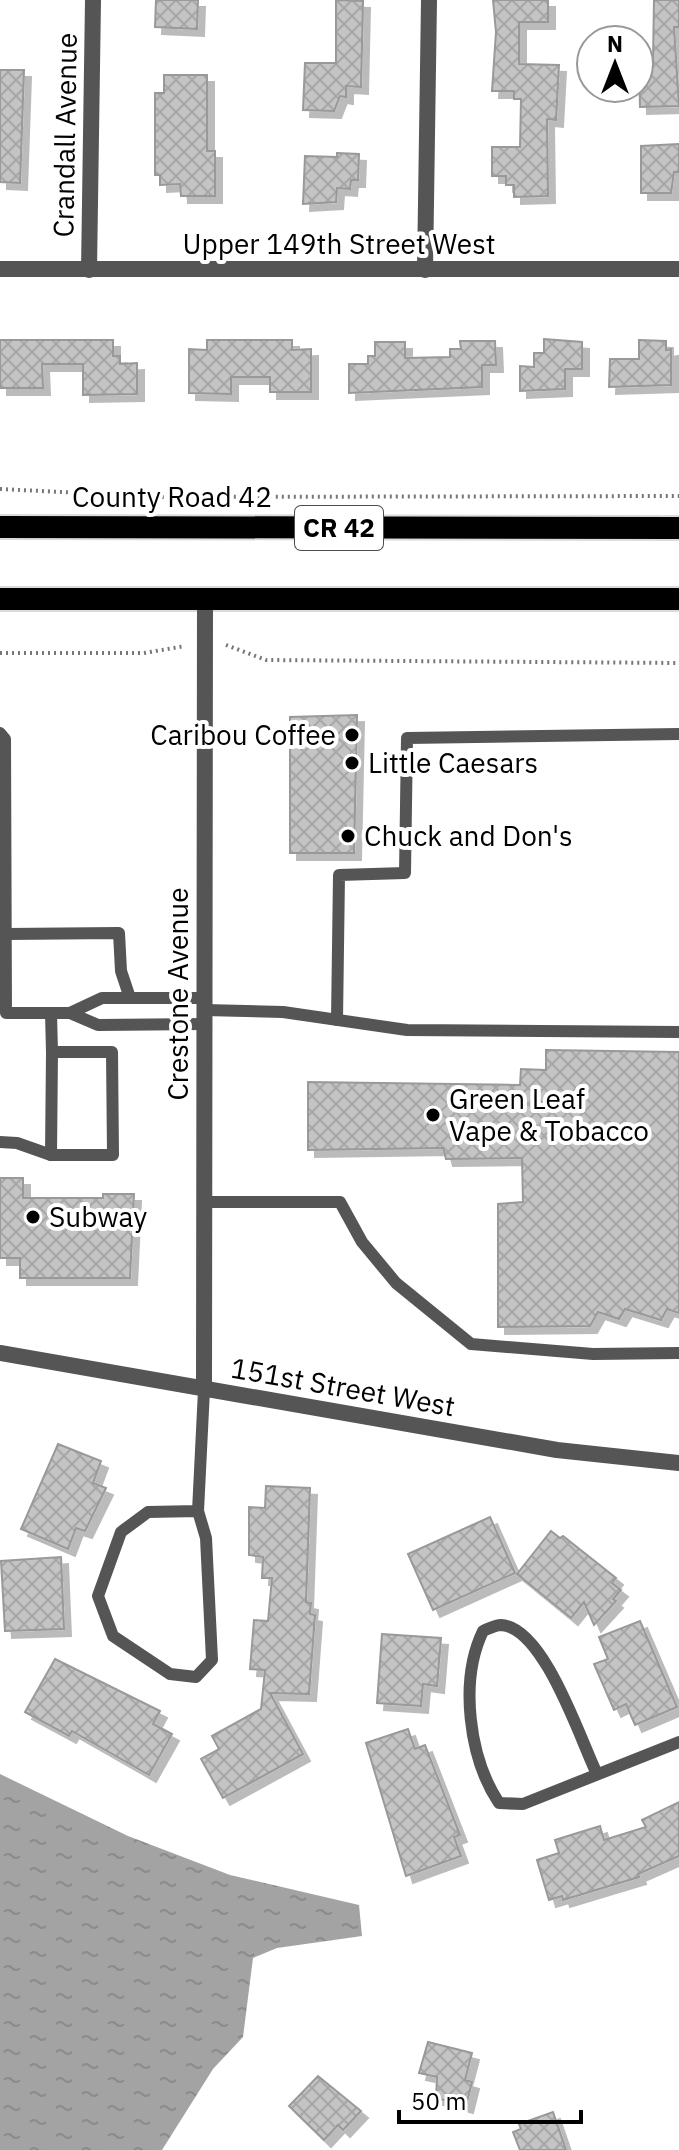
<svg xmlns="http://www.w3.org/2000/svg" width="679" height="2150" font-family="'IBM Plex Sans',sans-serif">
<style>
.water{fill:url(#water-ripples)}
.building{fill:url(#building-cross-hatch);stroke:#999;stroke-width:2;filter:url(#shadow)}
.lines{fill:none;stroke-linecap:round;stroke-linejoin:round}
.trunk-casing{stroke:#dbdbdb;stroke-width:26}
.path{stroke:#777;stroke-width:4;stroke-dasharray:2 4;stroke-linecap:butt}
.service{stroke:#555;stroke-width:12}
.minor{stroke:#555;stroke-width:16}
.trunk{stroke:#000;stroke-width:22}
.poi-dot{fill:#000;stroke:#fff;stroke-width:3}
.labels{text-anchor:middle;stroke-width:8;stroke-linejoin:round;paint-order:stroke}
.shield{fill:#fff;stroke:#4c4c4c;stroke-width:2}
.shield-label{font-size:26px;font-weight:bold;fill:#000}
.street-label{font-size:28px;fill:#000;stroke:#fff}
.poi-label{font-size:28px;fill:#000;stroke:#fff;text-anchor:start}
</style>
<defs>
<pattern id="water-ripples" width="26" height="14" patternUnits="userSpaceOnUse" patternTransform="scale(2)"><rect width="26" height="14" fill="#a3a3a3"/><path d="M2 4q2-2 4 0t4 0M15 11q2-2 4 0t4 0" fill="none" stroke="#8b8b8b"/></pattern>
<pattern id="building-cross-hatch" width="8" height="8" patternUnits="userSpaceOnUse" patternTransform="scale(2)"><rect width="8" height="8" fill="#c4c4c4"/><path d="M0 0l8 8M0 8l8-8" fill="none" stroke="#a7a7a7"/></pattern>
<filter id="shadow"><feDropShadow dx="7" dy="7" stdDeviation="0" flood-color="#0004"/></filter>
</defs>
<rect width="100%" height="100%" fill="#fff"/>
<path class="water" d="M0,1774L128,1836L230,1875L359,1905L362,1936L277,1948L253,1958L243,2037L213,2069L162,2150H0Z"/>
<g class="building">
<path d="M156,0H198L197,29L155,27Z"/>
<path d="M336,0L363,1L361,87L346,86V97L340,96L334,111L303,110L305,63H336Z"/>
<path d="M493,0H548V22H519V64L559,65L556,120L547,119L548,196L514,197V185H506V176H492V147H520L521,99H514V91H492L496,32Z"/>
<path d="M654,0H679V27H674L679,106L640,107L639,60H653Z"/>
<path d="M0,70H24L20,183L0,182Z"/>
<path d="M164,75H207V151H215V196H181L180,184L160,185V175H155V93H164Z"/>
<path d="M679,144V172H674L671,193H641V146Z"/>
<path d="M337,153L359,154L358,180H351L350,189L337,188L336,202L303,204L305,156L337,157Z"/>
<path d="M544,339L582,342V369H565V389L520,391V366L534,367V353H544Z"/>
<path d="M0,340H113V356H120V364L137,363V394L83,395V364H42L43,388H0Z"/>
<path d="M207,340H292V350L311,349V392H270V377H231V394L189,393V349L207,350Z"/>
<path d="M639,340L666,341V350L671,349V385L609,387L610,359H639Z"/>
<path d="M460,341H495L496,365H482V387L349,393V364H368V356H375V342H405V358L450,357V349H461Z"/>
<path d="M357,715L354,853H290V717Z"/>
<path d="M546,1050L679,1052V1313L667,1309L661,1320L625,1309L619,1319L598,1312L590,1326L498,1327V1204L523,1202L522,1158L446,1159L443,1148L308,1150V1082L520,1085L521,1069L546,1070Z"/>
<path d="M0,1178H23V1198H103V1194H134L130,1278H20V1258H0Z"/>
<path d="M58,1444L101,1461L93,1483L106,1488L85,1531L76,1528L68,1549L21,1529Z"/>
<path d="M266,1486L310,1488L306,1602L311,1603L310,1614L315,1615L309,1694L270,1693L303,1754L223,1798L201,1759L219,1749L212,1736L261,1709L265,1670L250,1669L254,1620L268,1621L272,1578H262L263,1557L249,1555V1507L265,1508Z"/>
<path d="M490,1517L515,1573L433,1610L408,1554Z"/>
<path d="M551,1531L560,1538L563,1536L616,1578L612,1583L621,1590L613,1599L616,1601L594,1625L584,1602L571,1618L517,1574Z"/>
<path d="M61,1557L64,1629L5,1631L1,1561Z"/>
<path d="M640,1621L677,1707L635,1725L626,1704L614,1710L594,1664L608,1659L599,1637Z"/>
<path d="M382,1634L441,1638L437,1686L423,1684L421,1706L377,1703Z"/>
<path d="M55,1659L160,1711L153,1724L172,1734L149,1775L72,1731L69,1736L25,1712Z"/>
<path d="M408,1729L415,1749L425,1745L460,1835L454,1837L461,1856L406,1876L366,1743Z"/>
<path d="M679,1802V1856L638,1874L639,1877L563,1900L562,1896L549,1900L537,1860L559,1853L555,1840L600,1826L604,1840L646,1827L642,1820Z"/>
<path d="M428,2042L472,2053L465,2080L472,2082L466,2106L436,2098L437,2077L419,2073Z"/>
<path d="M318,2076L361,2111L343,2130L338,2125L324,2140L289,2106Z"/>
<path d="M553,2112L566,2150H520L513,2132L521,2129L519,2124Z"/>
</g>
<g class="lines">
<defs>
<g id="trunk">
<path d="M0,527L679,528"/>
<path d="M0,599H679"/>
</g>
</defs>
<use href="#trunk" class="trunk-casing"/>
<g class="path">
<path d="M0,489L164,497L679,496"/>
<path d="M226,645L266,660L679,663"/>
<path d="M0,653H144L185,646"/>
</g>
<g class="service">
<path d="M0,733L5,739L6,1013H70L102,998H204"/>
<path d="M6,934L119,933L121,971L130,998"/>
<path d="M204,1010L283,1012L407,1030L679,1032"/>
<path d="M70,1013L98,1025L204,1024"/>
<path d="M337,1020L339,875L405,873L407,738L679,734"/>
<path d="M0,1142L17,1143L51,1155H113L112,1052H52L51,1013"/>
<path d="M51,1155L52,1052"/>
<path d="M204,1202H340L362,1242L396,1283L471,1344L593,1354L679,1353"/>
<path d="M198,1511L148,1512L121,1532L98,1596L113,1636L170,1674L196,1677L212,1660L206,1538L198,1511L204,1390"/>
<path d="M597,1774C580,1739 544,1627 501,1625C495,1625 488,1629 483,1631C459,1681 469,1758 499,1803L523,1804L679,1742"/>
</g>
<g class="minor">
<path d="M0,269H679"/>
<path d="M89,270L93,0"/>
<path d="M425,270L429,0"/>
<path d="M0,1353L557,1450L679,1463"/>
<path d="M204,1390L205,599"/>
</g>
<use href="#trunk" class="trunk"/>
</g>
<g class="poi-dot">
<circle cx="352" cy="735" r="8"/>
<circle cx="352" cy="763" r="8"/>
<circle cx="348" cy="836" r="8"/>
<circle cx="433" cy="1115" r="8"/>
<circle cx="33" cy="1217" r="8"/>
</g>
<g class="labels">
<rect class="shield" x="295" y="506" width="88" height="44" rx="6"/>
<g class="shield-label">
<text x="339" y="537">CR 42</text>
</g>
<g class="street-label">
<text transform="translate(65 135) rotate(-89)" y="10">Crandall Avenue</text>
<text x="339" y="254">Upper 149th Street West</text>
<text x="172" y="507">County Road 42</text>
<text transform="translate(178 994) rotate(-90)" y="10">Crestone Avenue</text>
<text transform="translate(343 1387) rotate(10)" y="10">151st Street West</text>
</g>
<g class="poi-label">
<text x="336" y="745" text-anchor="end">Caribou Coffee</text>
<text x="368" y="773">Little Caesars</text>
<text x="364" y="846">Chuck and Don's</text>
<text x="449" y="1109">Green Leaf<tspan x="449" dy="32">Vape &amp; Tobacco</tspan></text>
<text x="49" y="1227">Subway</text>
</g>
</g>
<g transform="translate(615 64)"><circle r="38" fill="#ffffff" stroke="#999999" stroke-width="2"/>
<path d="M0-6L14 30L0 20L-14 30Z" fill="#000000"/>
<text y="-12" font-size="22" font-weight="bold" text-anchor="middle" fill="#000000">N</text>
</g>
<path d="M399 2110v12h182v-12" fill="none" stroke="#000000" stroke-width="4"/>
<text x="411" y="2110" font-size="24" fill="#000000" stroke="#ffffff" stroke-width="6" paint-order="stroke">50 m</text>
</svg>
